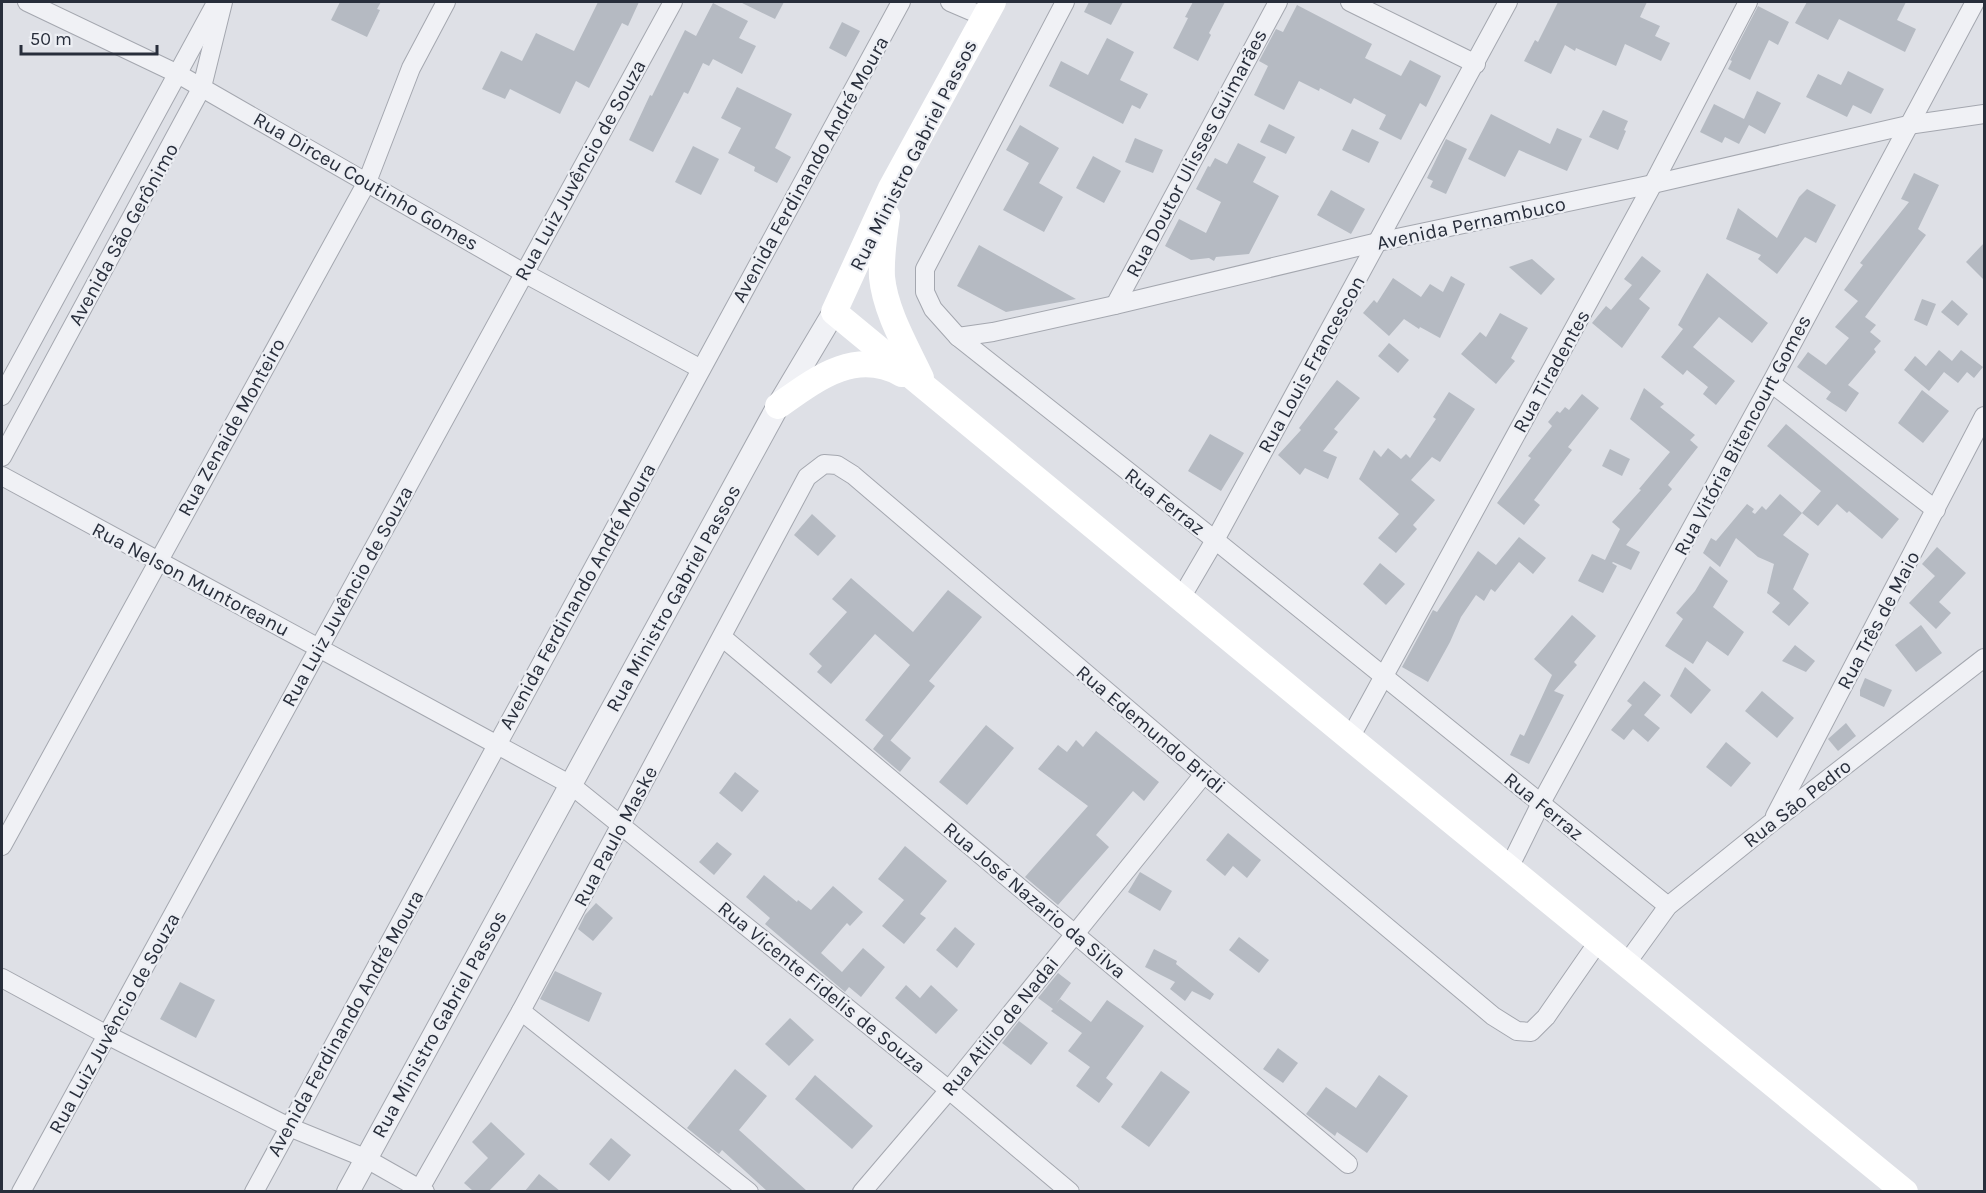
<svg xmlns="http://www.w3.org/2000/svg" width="1986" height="1193" font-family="Karla,sans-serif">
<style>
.building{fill:#b5bac2}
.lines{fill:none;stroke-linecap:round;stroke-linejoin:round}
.minor-casing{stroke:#a4a7af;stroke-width:20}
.tertiary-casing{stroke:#a4a7af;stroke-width:24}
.minor{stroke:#f0f1f5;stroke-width:18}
.tertiary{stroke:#f0f1f5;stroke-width:22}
.secondary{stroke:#fff;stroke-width:26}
.labels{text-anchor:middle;stroke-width:4.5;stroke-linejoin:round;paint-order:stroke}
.street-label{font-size:20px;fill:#282e3b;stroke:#edeff4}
</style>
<rect width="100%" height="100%" fill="#dee0e6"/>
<g class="building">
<path d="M340,2H381L377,9L380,10L367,37L331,20Z"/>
<path d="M598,2H639L628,26L622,23L589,88L576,81L560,114L510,89L505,99L482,89L501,51L522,61L536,33L574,51Z"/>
<path d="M740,2H784L775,19Z"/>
<path d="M1089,2H1123L1111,25L1084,12Z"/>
<path d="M1193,2H1225L1209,33L1211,35L1198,61L1173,48L1188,18L1185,17Z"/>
<path d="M1558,2H1647L1640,17L1660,26L1655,36L1670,43L1661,61L1625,44L1616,66L1576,48L1575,51L1565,45L1551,74L1524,61L1535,40L1538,42Z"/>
<path d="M1807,2H1906L1897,20L1916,29L1905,52L1839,19L1828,40L1795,23Z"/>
<path d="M713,3L748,21L739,38L756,46L742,74L713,59L709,66L703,63L688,94L684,92L653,152L629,140L650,95L652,96L685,30L696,36Z"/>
<path d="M1297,5L1372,44L1365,58L1401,76L1410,60L1441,76L1426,107L1420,103L1401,140L1379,129L1386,115L1354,98L1351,104L1320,88L1319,91L1299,81L1284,110L1254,95L1268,66L1259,61L1276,29L1283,32Z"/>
<path d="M1758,6L1789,22L1778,45L1769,40L1750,80L1728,69L1732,61L1730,60Z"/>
<path d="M842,22L860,31L846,57L829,48Z"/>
<path d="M1107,38L1134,52L1120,80L1148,94L1140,109L1132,105L1123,124L1049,86L1061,61L1088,75Z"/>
<path d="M1848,71L1884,89L1871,114L1853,105L1847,117L1806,97L1818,74L1841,85Z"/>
<path d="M737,87L792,114L775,148L791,157L777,183L754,171L755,167L728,153L741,128L721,118Z"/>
<path d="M1757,91L1781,103L1765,134L1749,125L1739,144L1725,137L1722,143L1700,132L1714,104L1744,119Z"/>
<path d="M1603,110L1628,121L1624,130L1626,131L1618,150L1589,137Z"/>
<path d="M1491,114L1550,144L1557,128L1582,139L1567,171L1519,150L1505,177L1468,159Z"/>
<path d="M1269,124L1295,137L1286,154L1260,142Z"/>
<path d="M1020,125L1059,148L1039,183L1063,197L1044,232L1003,210L1029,163L1006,150Z"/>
<path d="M1352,129L1379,142L1369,163L1342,150Z"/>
<path d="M1135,138L1163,150L1153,173L1125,162Z"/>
<path d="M1446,139L1467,149L1446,194L1430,187L1433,181L1427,178Z"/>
<path d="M1238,143L1266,157L1253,182L1279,196L1249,254L1216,257L1214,261L1209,258L1191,260L1165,246L1179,219L1206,233L1221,202L1196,189L1208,166L1210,167L1215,158L1227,164Z"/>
<path d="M693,146L719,159L701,195L675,182Z"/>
<path d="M1093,156L1121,171L1104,203L1076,188Z"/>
<path d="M1914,173L1939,185L1918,229L1926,235L1865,317L1876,325L1870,332L1881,341L1874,349L1876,352L1848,385L1859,393L1846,412L1826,399L1831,392L1797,367L1808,352L1826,365L1849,338L1835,327L1858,301L1844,290L1863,265L1860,263L1909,202L1901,199Z"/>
<path d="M1807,189L1836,205L1816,243L1805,237L1777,274L1758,259L1761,255L1726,239L1738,208L1777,238L1799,197Z"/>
<path d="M1331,190L1365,209L1351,234L1317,215Z"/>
<path d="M1984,243V280L1966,262Z"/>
<path d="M979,245L1076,299L1006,312L957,286Z"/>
<path d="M1642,256L1661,271L1639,299L1650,308L1622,348L1592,323L1606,306L1611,310L1632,285L1624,279Z"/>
<path d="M1532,259L1555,279L1541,295L1509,267Z"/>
<path d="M1707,273L1768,323L1752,343L1719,317L1693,347L1735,381L1716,405L1703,394L1708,387L1687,370L1683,375L1661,357L1683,329L1678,325Z"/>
<path d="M1451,276L1465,284L1440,338L1420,327L1419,329L1404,319L1389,336L1363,313L1374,300L1377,303L1393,278L1421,297L1430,284L1443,292Z"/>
<path d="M1922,299L1936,304L1927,326L1914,320Z"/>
<path d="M1952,300L1968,314L1958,326L1941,312Z"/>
<path d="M1500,313L1528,328L1511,358L1515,361L1496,384L1461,354L1480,332L1486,337Z"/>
<path d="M1389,343L1409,360L1398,373L1378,356Z"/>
<path d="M1939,350L1952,361L1961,350L1983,367L1974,378L1967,372L1958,383L1944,372L1929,391L1904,370L1915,356L1926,366Z"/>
<path d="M1337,380L1360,398L1334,429L1338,432L1323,451L1337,457L1328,479L1305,468L1300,475L1278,455L1301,430L1299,428Z"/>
<path d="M1644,388L1664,404L1660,407L1695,435L1690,440L1698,447L1668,485L1672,489L1626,545L1640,552L1631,570L1613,562L1612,563L1617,566L1603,593L1578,581L1592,554L1605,560L1620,529L1612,522L1641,490L1639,489L1670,452L1630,419Z"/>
<path d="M1922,390L1949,411L1923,443L1898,423Z"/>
<path d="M1449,392L1475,409L1440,462L1432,457L1411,480L1435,500L1413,525L1417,529L1396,553L1378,538L1399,514L1359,479L1374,450L1381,457L1388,448L1401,459L1406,454L1410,458L1436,419L1433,417Z"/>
<path d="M1582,394L1599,408L1568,447L1572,450L1534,500L1540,505L1524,525L1497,503L1531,458L1528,456L1552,426L1548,422L1557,411L1560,413L1565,407L1569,410Z"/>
<path d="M1786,424L1899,519L1882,539L1849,511L1847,513L1837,504L1818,526L1802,513L1821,491L1767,446Z"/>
<path d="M1210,434L1244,453L1221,491L1188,471Z"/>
<path d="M1610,449L1630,459L1622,476L1602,466Z"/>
<path d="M1780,494L1802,513L1783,535L1809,554L1793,589L1809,603L1789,626L1772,612L1780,603L1767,593L1774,564L1758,557L1736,538L1720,567L1703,553L1711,538L1716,541L1747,504L1754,509L1752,512L1755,514L1762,506L1766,510Z"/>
<path d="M812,514L836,536L818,556L794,535Z"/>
<path d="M1519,537L1546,558L1533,574L1519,562L1495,592L1491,589L1484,601L1476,595L1461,617L1450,642L1428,682L1402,667L1433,610L1437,612L1478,551L1496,565Z"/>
<path d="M1937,547L1966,573L1939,602L1951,613L1936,629L1909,603L1935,576L1922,564Z"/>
<path d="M1380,563L1405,584L1386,605L1363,584Z"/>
<path d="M1710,566L1728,581L1713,607L1744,632L1728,656L1707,641L1693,664L1665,646L1683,619L1676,613L1695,591Z"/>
<path d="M851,578L913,632L948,590L982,617L929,681L935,686L890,741L865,720L910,665L875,634L831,684L817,672L822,666L809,654L847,612L832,599Z"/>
<path d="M1572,615L1596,636L1574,662L1577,665L1554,691L1564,695L1529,764L1510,755L1520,734L1524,736L1552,675L1534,659Z"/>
<path d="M1921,625L1942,653L1916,672L1895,645Z"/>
<path d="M1795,645L1815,661L1806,672L1782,661Z"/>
<path d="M1685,667L1711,690L1691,714L1670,696Z"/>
<path d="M1865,678L1892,690L1884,707L1860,696V690Z"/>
<path d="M1644,681L1661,695L1644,715L1660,728L1648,742L1633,729L1624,740L1611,730L1632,705L1627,701Z"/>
<path d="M1762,691L1794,718L1777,738L1745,711Z"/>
<path d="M1846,723L1856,736L1838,751L1828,739Z"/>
<path d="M986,725L1014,748L967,805L939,782Z"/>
<path d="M1096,731L1159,782L1144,801L1133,791L1096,835L1109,847L1058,905L1025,877L1088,806L1038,769L1058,745L1067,752L1076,740L1083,747Z"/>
<path d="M884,735L911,758L900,772L873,749Z"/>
<path d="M1726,742L1751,763L1731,787L1706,767Z"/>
<path d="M735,772L759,791L742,812L719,793Z"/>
<path d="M1228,833L1261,860L1247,878L1233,866L1225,876L1206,860Z"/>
<path d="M717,842L732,854L714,875L699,862Z"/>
<path d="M905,846L947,881L920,914L926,918L904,944L882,926L904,900L878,879Z"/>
<path d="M1140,872L1172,891L1160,911L1128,892Z"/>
<path d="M764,875L797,902L798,900L811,910L833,886L863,912L850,926L847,923L821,953L842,972L863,948L885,967L861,997L849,987L845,992L765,924L770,918L746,897Z"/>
<path d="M596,903L613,918L593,941L578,929L585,915Z"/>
<path d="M955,927L975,944L957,968L936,950Z"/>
<path d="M1239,937L1269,960L1259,973L1229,950Z"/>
<path d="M1154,949L1177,961L1176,964L1214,994L1210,1000L1192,991L1185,1001L1170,989L1175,982L1145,967Z"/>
<path d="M555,971L602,993L589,1022L540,999Z"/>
<path d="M1058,973L1071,983L1056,1004L1060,999L1091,1022L1107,1000L1144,1026L1106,1078L1113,1084L1099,1103L1076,1086L1090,1067L1068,1051L1082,1033L1051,1011L1053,1009L1038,998Z"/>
<path d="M180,982L215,1000L196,1038L160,1019Z"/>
<path d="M906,985L920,998L931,985L958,1010L936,1034L895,998Z"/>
<path d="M790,1018L814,1040L789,1066L765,1044Z"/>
<path d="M1019,1021L1048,1043L1031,1065L1002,1043Z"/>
<path d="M1278,1048L1298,1063L1283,1083L1263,1069Z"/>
<path d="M735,1069L767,1096L739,1130L807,1191H767L722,1150L719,1154L687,1128Z"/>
<path d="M1161,1071L1190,1092L1149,1147L1121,1127Z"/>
<path d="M815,1075L873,1126L852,1149L795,1099Z"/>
<path d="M1379,1075L1408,1096L1367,1153L1337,1132L1335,1136L1306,1114L1326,1087L1356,1108Z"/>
<path d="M491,1122L525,1154L489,1191H473L464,1183L488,1158L472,1142Z"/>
<path d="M611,1138L631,1155L609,1181L589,1164Z"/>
<path d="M539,1174L560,1191H525Z"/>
</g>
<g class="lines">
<defs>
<g id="minor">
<path d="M27,2L178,74L524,273L701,369"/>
<path d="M950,2L985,17"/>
<path d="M1065,2L925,269V292L933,309L958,337L1215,540L1668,906"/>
<path d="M1350,2L1476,64"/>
<path d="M1115,305L1278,2"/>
<path d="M958,337L993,332L1115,305L1378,242L1653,184L1908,125L1984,114"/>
<path d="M1771,383L1936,510"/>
<path d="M2,396L216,3"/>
<path d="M2,457L202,87L223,2"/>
<path d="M2,476L571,785L949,1090L1070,1192"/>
<path d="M1181,598L1215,540L1508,2"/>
<path d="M722,637L1348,1164"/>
<path d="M1350,738L1653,184L1748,2"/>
<path d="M1775,816L1984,416"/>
<path d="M2,846L367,182L411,68L446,2"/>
<path d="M1509,868L1541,803L1771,383L1975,2"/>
<path d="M1626,964L1668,906L1771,823L1984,658"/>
<path d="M2,978L107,1035L289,1127L365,1158L425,1192"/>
<path d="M521,1011L749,1192"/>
<path d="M21,1192L673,2"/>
<path d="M254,1192L901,2"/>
<path d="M418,1192L521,1011L807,477L824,464L837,465L853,475L1204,774L1493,1016L1517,1031L1531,1032L1546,1017L1598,942"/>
<path d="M862,1192L949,1090L1204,774"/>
</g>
<path id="tertiary" d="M348,1192L778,406L834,312"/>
</defs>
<use href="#minor" class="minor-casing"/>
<use href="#tertiary" class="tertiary-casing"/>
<use href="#minor" class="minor"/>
<use href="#tertiary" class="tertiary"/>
<g class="secondary">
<path d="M993,2L891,188L834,312L1350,738L1905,1192"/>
<path d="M887,216C884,236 881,257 882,277C885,311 907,348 921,378"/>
<path d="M778,406C816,379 855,348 902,374"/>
</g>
</g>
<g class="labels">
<g class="street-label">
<text transform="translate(1196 153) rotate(-62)" y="7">Rua Doutor Ulisses Guimarães</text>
<text transform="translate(913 155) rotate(-63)" y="7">Rua Ministro Gabriel Passos</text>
<text transform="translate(810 169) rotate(-61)" y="7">Avenida Ferdinando André Moura</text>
<text transform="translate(580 170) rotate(-61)" y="7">Rua Luiz Juvêncio de Souza</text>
<text transform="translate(366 181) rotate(30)" y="7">Rua Dirceu Coutinho Gomes</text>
<text transform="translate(1471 223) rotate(-12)" y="7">Avenida Pernambuco</text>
<text transform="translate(123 234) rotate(-61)" y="7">Avenida São Gerônimo</text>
<text transform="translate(1311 364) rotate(-61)" y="7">Rua Louis Francescon</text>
<text transform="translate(1551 371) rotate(-61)" y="7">Rua Tiradentes</text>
<text transform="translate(231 427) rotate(-61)" y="7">Rua Zenaide Monteiro</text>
<text transform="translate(1742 435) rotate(-62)" y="7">Rua Vitória Bitencourt Gomes</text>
<text transform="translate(1165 501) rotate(38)" y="7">Rua Ferraz</text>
<text transform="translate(191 579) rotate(28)" y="7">Rua Nelson Muntoreanu</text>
<text transform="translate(347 596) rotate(-61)" y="7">Rua Luiz Juvêncio de Souza</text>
<text transform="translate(577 596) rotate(-61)" y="7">Avenida Ferdinando André Moura</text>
<text transform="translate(673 598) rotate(-61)" y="7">Rua Ministro Gabriel Passos</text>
<text transform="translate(1878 620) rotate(-62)" y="7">Rua Três de Maio</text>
<text transform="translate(1151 729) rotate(40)" y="7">Rua Edemundo Bridi</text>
<text transform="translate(1797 803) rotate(-38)" y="7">Rua São Pedro</text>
<text transform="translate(1544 806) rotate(39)" y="7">Rua Ferraz</text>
<text transform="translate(615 836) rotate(-62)" y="7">Rua Paulo Maske</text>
<text transform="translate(1035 900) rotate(40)" y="7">Rua José Nazario da Silva</text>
<text transform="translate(822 987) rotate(39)" y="7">Rua Vicente Fidelis de Souza</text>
<text transform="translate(114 1023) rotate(-61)" y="7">Rua Luiz Juvêncio de Souza</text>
<text transform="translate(345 1023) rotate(-61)" y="7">Avenida Ferdinando André Moura</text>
<text transform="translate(439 1024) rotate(-61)" y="7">Rua Ministro Gabriel Passos</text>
<text transform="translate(1000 1026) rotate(-51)" y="7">Rua Atilio de Nadai</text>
</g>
</g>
<rect width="1986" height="1193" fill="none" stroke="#282e3b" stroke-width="6"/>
<path d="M21 45v9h136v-9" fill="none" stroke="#282e3b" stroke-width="3"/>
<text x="30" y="45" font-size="18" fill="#282e3b" stroke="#edeff4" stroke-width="4.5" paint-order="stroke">50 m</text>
</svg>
